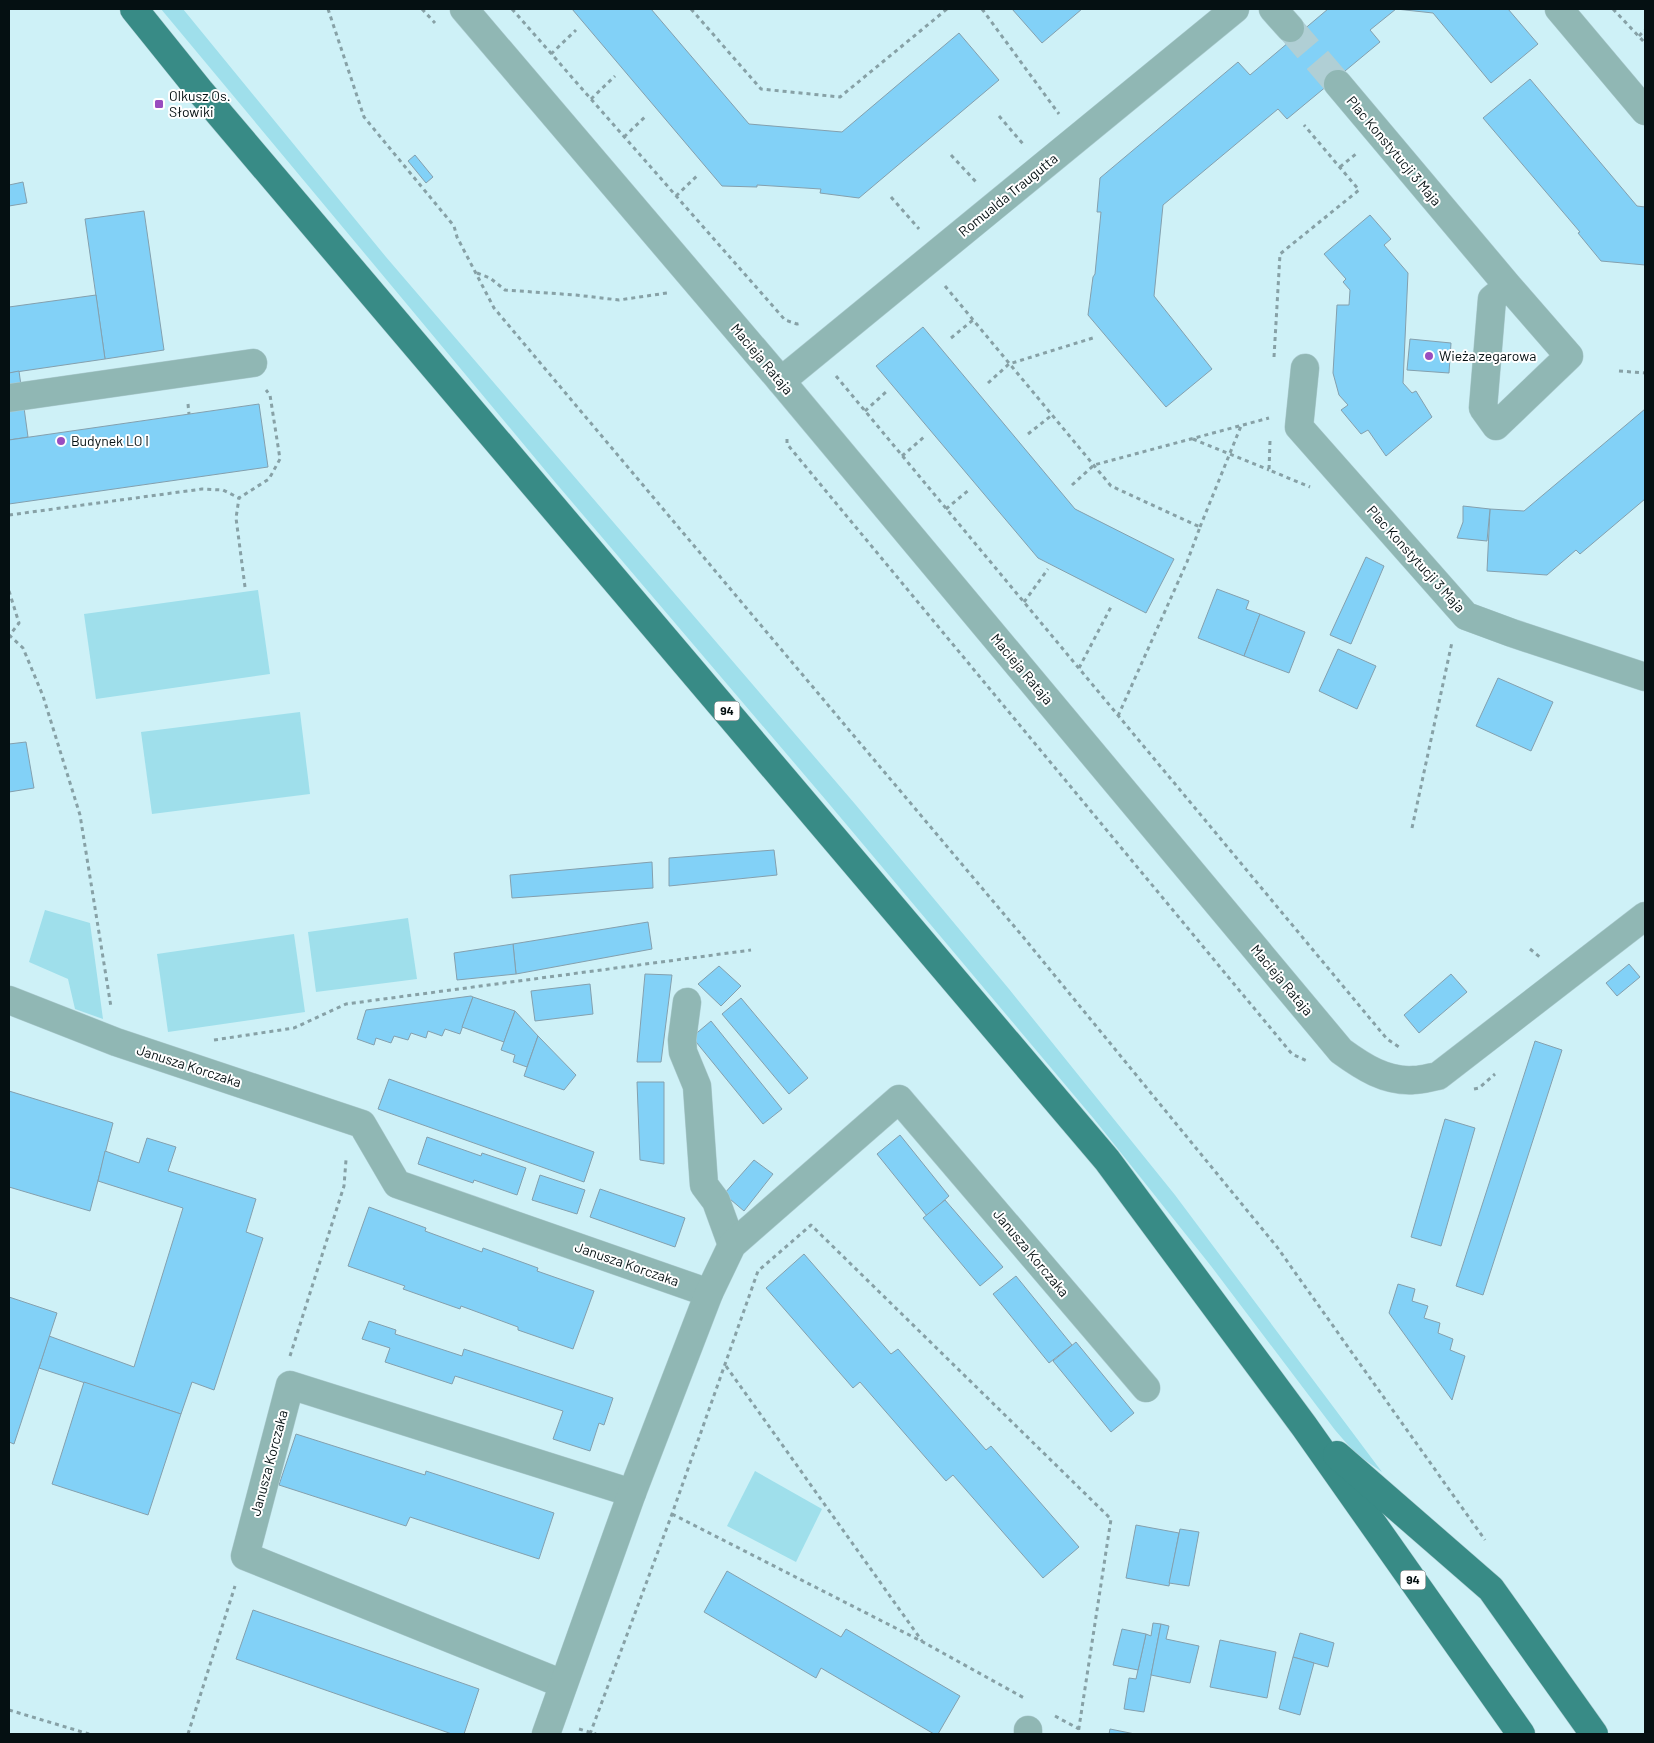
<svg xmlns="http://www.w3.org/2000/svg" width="1654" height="1743" font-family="Barlow,sans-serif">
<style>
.green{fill:#9fdfeb}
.building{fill:#82d1f7;stroke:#84a0ae}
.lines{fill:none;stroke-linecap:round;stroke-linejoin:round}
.minor-tunnel{stroke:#b0cfd5;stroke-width:28;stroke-dasharray:28 14;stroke-linecap:butt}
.minor-casing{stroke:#aecdd2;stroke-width:29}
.major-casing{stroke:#aecdd2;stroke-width:29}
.path{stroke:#87a1a6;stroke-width:3;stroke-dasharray:4 4;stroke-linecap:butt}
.minor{stroke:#90b7b4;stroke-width:28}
.major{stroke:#388b86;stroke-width:28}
.poi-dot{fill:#994dbf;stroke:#fff;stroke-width:2}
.labels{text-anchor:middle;stroke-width:4;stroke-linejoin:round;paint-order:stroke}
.shield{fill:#fff;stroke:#505859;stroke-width:1}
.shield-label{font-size:12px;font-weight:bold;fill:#051012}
.poi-label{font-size:14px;fill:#051012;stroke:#fff;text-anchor:start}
.street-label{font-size:14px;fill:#051012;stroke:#fff}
</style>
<rect width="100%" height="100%" fill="#cef1f7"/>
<g class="green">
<path d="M161,9H183L386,257L855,804L1009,989L1175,1195L1382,1472L1355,1453L1335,1430L1211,1266L1094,1119L825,799L555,482Z"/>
<path d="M258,590L270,674L96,699L84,614Z"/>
<path d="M300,712L310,794L152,814L141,732Z"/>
<path d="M45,910L90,923L103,1019L75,1009L68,979L29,962Z"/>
<path d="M408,918L417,979L316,992L308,932Z"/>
<path d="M294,934L305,1012L168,1032L157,954Z"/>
<path d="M755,1471L822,1509L796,1562L727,1526Z"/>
</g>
<g class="building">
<path d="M572,9H651L749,124L842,132L959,33L999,80L859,198L820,193L821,189L757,185V187L722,186Z"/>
<path d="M1012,9H1082L1042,43Z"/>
<path d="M1328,9H1508L1538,44L1491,83L1433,13L1396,9L1370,30L1380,42L1287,119L1278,109L1163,205L1154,296L1212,369L1166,407L1088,315L1093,277L1095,274L1101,212H1097L1100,178L1238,62L1250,75Z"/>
<path d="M1530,79L1637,206L1645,207V265L1601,261L1578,233L1580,232L1483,118Z"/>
<path d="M415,155L433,177L426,183L408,161Z"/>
<path d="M23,182L27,203L9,206V185Z"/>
<path d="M144,211L164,350L105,359L85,219Z"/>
<path d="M1370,215L1391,239L1384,245L1408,273L1403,383L1412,393L1416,391L1432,417L1386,456L1368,430L1361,434L1341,410L1348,405L1339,395L1333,373L1337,305H1349L1350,290L1343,282L1346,279L1324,254Z"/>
<path d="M96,295L105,359L9,373V307Z"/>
<path d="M923,327L1075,509L1174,559L1146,613L1038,558L876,366Z"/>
<path d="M1410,339L1451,343L1449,373L1407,370Z"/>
<path d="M19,371L28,437L9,440V373Z"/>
<path d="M259,404L268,467L9,504V440Z"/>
<path d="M1645,409V499L1580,554L1576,550L1547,575L1487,571L1490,509L1524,511Z"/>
<path d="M1463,506L1490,509L1487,541L1457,538L1463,522Z"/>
<path d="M1366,557L1384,566L1351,644L1330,635Z"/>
<path d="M1217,589L1249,601L1246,609L1260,614L1244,656L1198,638Z"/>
<path d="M1260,614L1305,632L1289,673L1244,656Z"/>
<path d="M1338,649L1376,666L1357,709L1319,691Z"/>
<path d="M1498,678L1553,702L1531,751L1476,726Z"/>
<path d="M26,742L34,788L9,792V744Z"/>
<path d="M774,850L777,875L669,886V858Z"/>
<path d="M652,862L653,888L512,898L510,875Z"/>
<path d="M648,922L652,949L516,974L513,944Z"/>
<path d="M513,944L516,974L457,980L454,953Z"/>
<path d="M1629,964L1640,977L1617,996L1606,983Z"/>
<path d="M719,966L741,986L721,1006L698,984Z"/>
<path d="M645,974L672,975L661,1062H637Z"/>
<path d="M1451,974L1467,992L1419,1033L1404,1015Z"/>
<path d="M590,984L593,1014L535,1021L531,991Z"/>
<path d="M471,996L473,997L460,1034L445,1029L442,1036L428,1031L426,1038L411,1033L408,1040L394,1036L391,1043L376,1038L374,1045L357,1039L366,1010Z"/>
<path d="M473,997L515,1011L504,1042L462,1027Z"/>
<path d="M741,998L808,1078L789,1094L722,1014Z"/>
<path d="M515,1011L538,1036L527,1067L513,1062L515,1055L501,1050Z"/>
<path d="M711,1021L782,1109L763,1124L692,1037Z"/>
<path d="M538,1036L576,1075L564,1090L524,1076Z"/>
<path d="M1535,1041L1562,1050L1483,1295L1456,1286Z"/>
<path d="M389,1079L594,1152L584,1182L378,1109Z"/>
<path d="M637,1082H664V1164L640,1160Z"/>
<path d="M9,1091L113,1123L90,1211L9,1187Z"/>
<path d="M1445,1119L1475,1128L1441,1246L1411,1237Z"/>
<path d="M900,1135L949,1196L927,1216L877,1154Z"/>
<path d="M427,1137L481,1156L482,1153L526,1168L517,1195L474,1180L473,1183L418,1164Z"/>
<path d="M147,1138L176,1147L168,1171L256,1199L246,1232L263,1238L214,1390L192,1382L181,1414L39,1368L49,1336L134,1367L183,1208L98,1181L105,1151L139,1163Z"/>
<path d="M754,1160L773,1174L744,1211L724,1194Z"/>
<path d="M540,1175L585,1190L577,1214L532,1200Z"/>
<path d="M600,1189L685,1218L675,1247L590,1217Z"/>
<path d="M945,1200L1003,1267L980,1286L923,1218Z"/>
<path d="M369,1207L426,1228L425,1231L482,1252L483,1248L538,1268L537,1271L594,1291L573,1349L518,1330V1327L461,1306L460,1309L403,1289L405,1286L348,1266Z"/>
<path d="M804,1254L891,1354L898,1349L986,1450L991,1446L1079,1547L1043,1578L953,1475L946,1481L860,1382L853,1388L766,1288Z"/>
<path d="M1016,1276L1072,1345L1049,1363L993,1294Z"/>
<path d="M1398,1284L1415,1289L1412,1301L1428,1306L1424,1318L1440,1323L1438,1333L1453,1339L1450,1350L1465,1356L1452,1400L1389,1313Z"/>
<path d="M9,1297L57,1313L14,1444L9,1442Z"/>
<path d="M369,1321L396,1330L395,1334L462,1356L464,1349L613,1398L604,1425L599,1423L590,1451L553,1439L563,1411L455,1376L452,1384L385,1362L390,1348L362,1339Z"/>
<path d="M1076,1342L1134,1413L1111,1432L1053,1361Z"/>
<path d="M84,1382L181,1414L148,1515L52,1484Z"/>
<path d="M296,1434L425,1475L426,1471L554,1513L539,1559L410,1517L406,1526L279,1485Z"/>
<path d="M1136,1525L1179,1533L1169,1586L1126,1578Z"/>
<path d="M1180,1529L1199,1532L1189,1586L1169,1583Z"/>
<path d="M727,1571L841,1637L846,1629L960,1696L938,1734H934L821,1668L816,1678L704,1612Z"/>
<path d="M253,1610L479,1689L464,1734H452L236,1659Z"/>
<path d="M1153,1623L1161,1624L1144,1712L1124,1709L1129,1678L1136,1679L1146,1634L1151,1636Z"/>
<path d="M1161,1624L1169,1626L1166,1639L1199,1646L1190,1683L1151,1675Z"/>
<path d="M1122,1629L1146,1634L1138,1670L1113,1665Z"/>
<path d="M1300,1633L1334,1643L1328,1667L1293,1657Z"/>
<path d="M1220,1640L1276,1652L1267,1698L1210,1687Z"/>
<path d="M1293,1657L1314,1663L1300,1715L1279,1709Z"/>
<path d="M1110,1729L1135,1734H1109Z"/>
</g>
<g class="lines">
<path class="minor-tunnel" d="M1290,28L1338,84"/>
<defs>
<g id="minor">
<path d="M464,9L781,381L1341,1051C1363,1067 1386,1082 1414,1080C1422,1080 1431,1077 1438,1076L1645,916"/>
<path d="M1273,9L1290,28"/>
<path d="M1559,9L1645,111"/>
<path d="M1338,84L1508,286L1569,356L1496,426L1483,408L1492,299L1508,286"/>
<path d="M1305,368L1299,427L1466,616L1512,633L1645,677"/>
<path d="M781,381L1235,9"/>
<path d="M9,398L253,363"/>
<path d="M9,1000L116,1042L362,1124L397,1184L709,1293"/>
<path d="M687,1002L682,1040L683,1052L697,1086L704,1185L716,1201L732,1245"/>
<path d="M563,1684L245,1556L290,1385L632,1493"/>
<path d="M546,1734L632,1493L709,1293L732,1245L899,1099L1146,1388"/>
<path d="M1028,1734V1730"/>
</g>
<g id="major">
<path d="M134,9L200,91L1107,1160L1304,1426L1521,1734"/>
<path d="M1337,1455L1491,1589L1594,1734"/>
</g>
</defs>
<use href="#minor" class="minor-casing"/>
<use href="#major" class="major-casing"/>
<g class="path">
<path d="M328,9L364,117L454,226L457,237L494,308L1024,938L1277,1247L1485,1540"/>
<path d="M422,9L435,23"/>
<path d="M512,9L785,320L797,324L802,323"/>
<path d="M691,9L761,89L840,97L947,9"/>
<path d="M982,9L1059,114"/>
<path d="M1613,9L1645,43"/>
<path d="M1639,36L1645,30"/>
<path d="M551,54L576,30"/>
<path d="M591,99L615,76"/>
<path d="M999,116L1023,144"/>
<path d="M624,137L647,115"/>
<path d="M951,155L977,183"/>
<path d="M1340,167L1357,153"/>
<path d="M676,196L699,174"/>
<path d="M891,197L919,229"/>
<path d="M477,273L490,278L505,290L576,295L619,300L667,293"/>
<path d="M945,286L1111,486L1200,527L1187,562L1118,716"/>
<path d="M951,338L973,320"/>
<path d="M1274,357L1280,254L1359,190L1304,125"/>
<path d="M1619,371L1645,373"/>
<path d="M836,376L1387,1039L1399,1047"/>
<path d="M988,383L1009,364L1096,337"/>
<path d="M188,404L189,414"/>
<path d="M865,411L886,392"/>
<path d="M1028,434L1052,415"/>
<path d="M787,439V444L1292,1054L1307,1061"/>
<path d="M1193,439L1269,470"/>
<path d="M1270,441L1269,470L1310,487"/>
<path d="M902,456L924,437"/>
<path d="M1072,485L1094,465L1269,418"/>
<path d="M946,509L970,489"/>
<path d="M9,515L202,489L223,490L239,498"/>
<path d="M1200,527L1241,426"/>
<path d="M245,587L236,518L239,498L269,479L280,459L270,395L266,390"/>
<path d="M9,591L19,623L9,636"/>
<path d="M1024,602L1048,569"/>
<path d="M9,635L23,648L43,696L80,815L111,1007"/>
<path d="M1079,668L1112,605"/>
<path d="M1412,828L1452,642"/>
<path d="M1530,949L1541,958"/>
<path d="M214,1040L294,1028L346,1004L751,950"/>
<path d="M1474,1089L1479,1088L1495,1074"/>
<path d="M290,1356L344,1186L346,1160"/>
<path d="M726,1366L922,1641"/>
<path d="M672,1514L923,1642L1026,1699"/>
<path d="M9,1710L89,1734"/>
<path d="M1055,1716L1079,1729"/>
<path d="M579,1729L596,1734"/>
<path d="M188,1734L235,1586"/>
<path d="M590,1734L672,1514L758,1271L811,1225L1111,1519L1078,1734"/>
</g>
<use href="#minor" class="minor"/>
<use href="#major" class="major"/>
</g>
<g class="poi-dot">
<rect x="154" y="99" width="10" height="10" rx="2.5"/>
<circle cx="1429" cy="356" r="5"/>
<circle cx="61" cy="441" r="5"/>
</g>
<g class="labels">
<g class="shield">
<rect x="714.5" y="701.5" width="25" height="19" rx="4"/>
<rect x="1400.5" y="1570.5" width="25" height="19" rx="4"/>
</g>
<g class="shield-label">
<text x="727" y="715">94</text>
<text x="1413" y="1584">94</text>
</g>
<g class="poi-label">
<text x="169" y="101">Olkusz Os.<tspan x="169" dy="16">Słowiki</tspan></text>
<text x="1439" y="361">Wieża zegarowa</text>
<text x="71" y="446">Budynek LO I</text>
</g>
<g class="street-label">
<text transform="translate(1394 151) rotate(50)" y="5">Plac Konstytucji 3 Maja</text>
<text transform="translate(1008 195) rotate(-39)" y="5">Romualda Traugutta</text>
<text transform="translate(762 359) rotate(50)" y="5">Macieja Rataja</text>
<text transform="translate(1416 559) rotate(48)" y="5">Plac Konstytucji 3 Maja</text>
<text transform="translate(1022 669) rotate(50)" y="5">Macieja Rataja</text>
<text transform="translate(1282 980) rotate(50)" y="5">Macieja Rataja</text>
<text transform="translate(189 1066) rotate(18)" y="5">Janusza Korczaka</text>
<text transform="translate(1031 1253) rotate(50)" y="5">Janusza Korczaka</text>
<text transform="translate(627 1264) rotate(19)" y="5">Janusza Korczaka</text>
<text transform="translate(269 1463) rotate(-75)" y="5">Janusza Korczaka</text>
</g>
</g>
<rect width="1654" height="1743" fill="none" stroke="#051012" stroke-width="20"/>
</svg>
